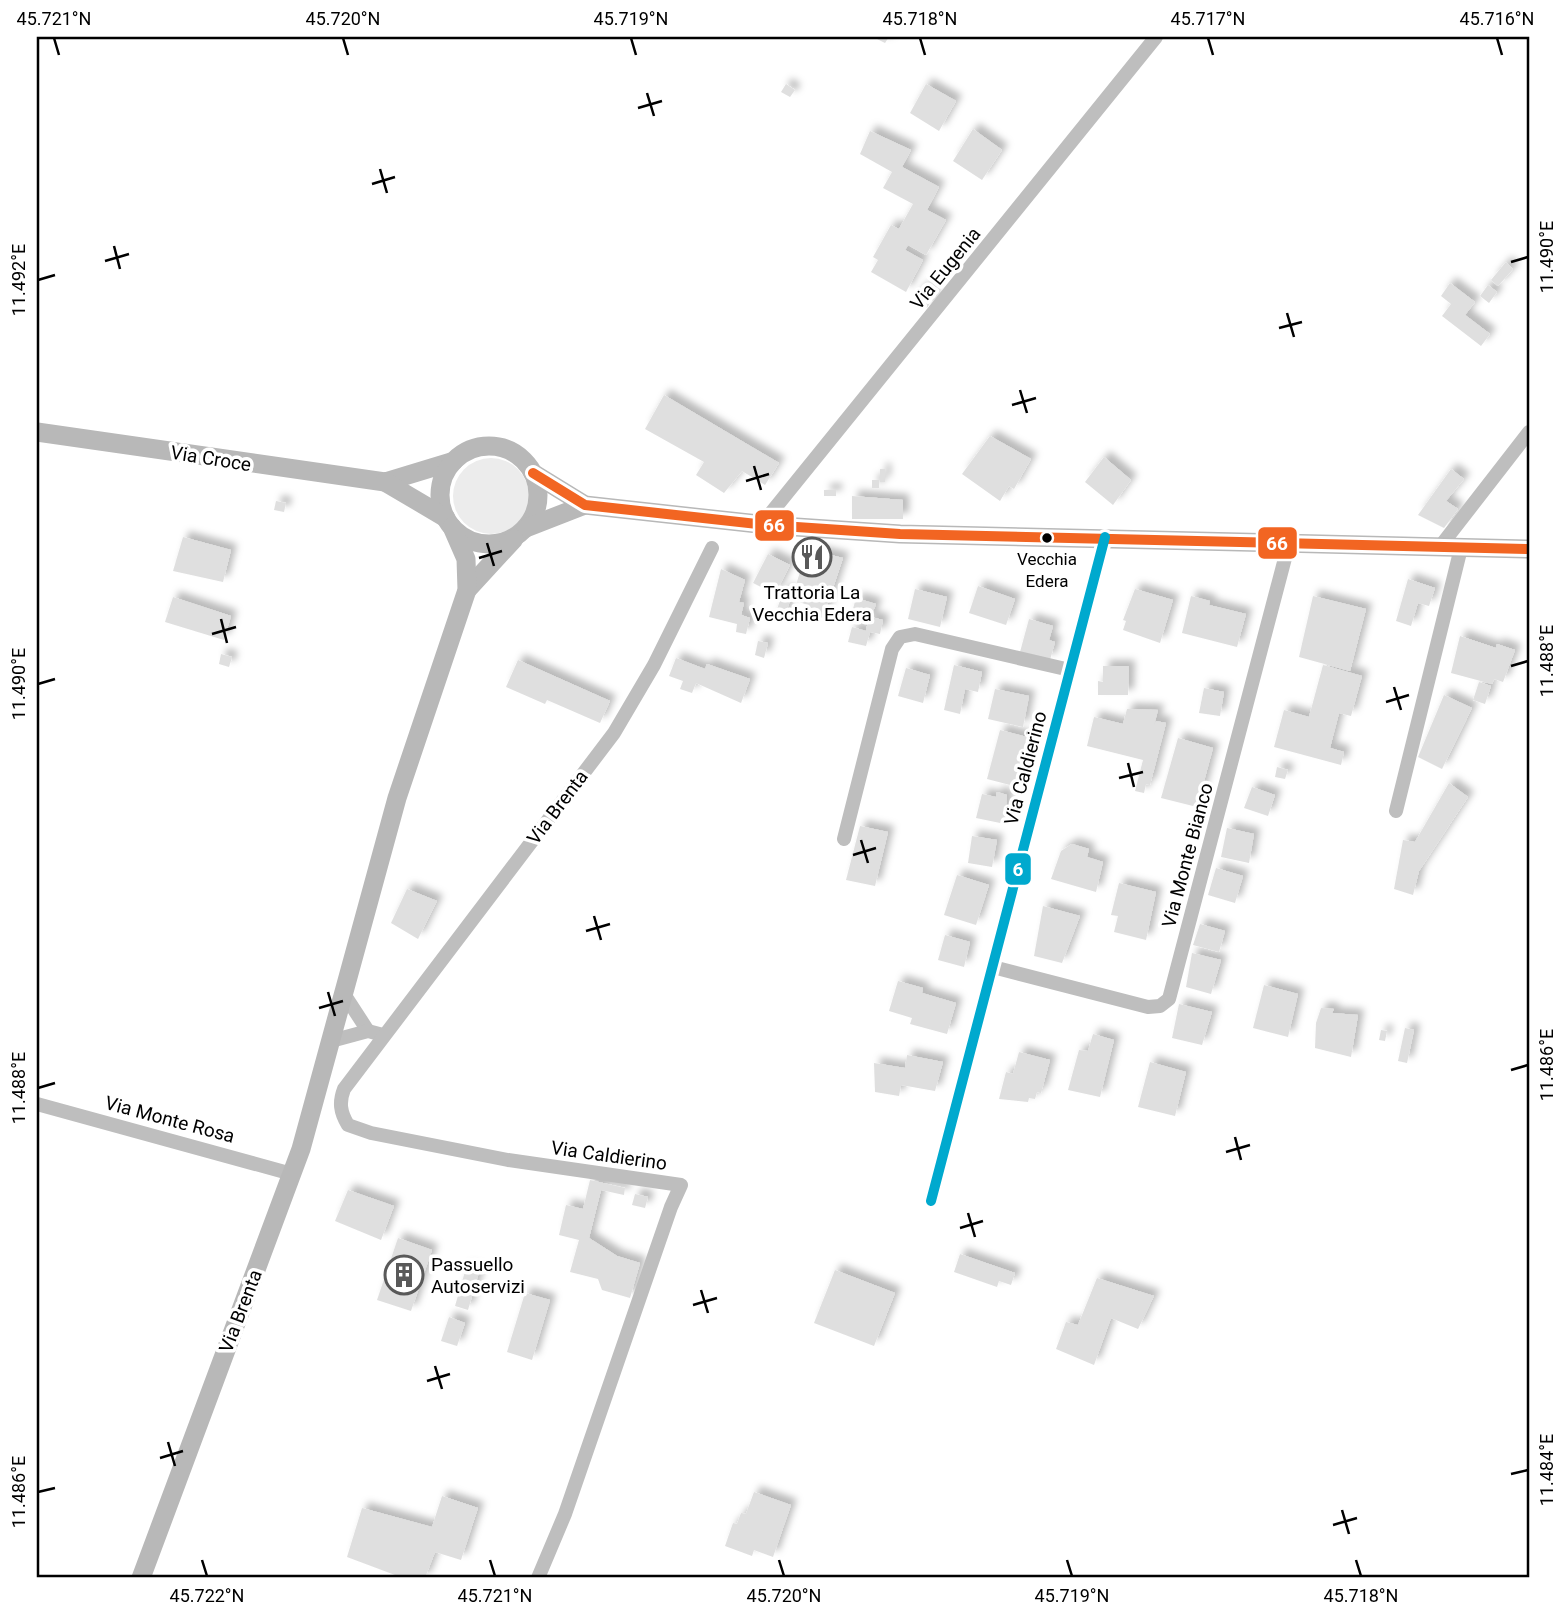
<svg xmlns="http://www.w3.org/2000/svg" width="1566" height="1615" font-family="Roboto,sans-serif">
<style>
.green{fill:#ececec}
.building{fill:#dfdfdf;filter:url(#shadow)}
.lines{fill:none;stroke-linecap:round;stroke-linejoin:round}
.street{stroke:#bebebe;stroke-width:14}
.secondary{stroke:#b8b8b8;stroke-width:19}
.bus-1-casing{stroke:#fff;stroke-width:16}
.bus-2-casing{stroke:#fff;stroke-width:16}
.bus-1{stroke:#f26522;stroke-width:10}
.bus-2{stroke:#00a9ce;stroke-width:10}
.ticks{fill:none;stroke:#000;stroke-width:2.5}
.bus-dot{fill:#000;stroke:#fff;stroke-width:2.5}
.labels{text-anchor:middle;stroke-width:7;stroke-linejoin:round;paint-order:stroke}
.bus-label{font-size:17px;fill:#000;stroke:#fff}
.street-label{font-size:19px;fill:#000;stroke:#fff}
.poi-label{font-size:19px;fill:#000;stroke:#fff}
.line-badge{stroke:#fff;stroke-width:2.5}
.badge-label{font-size:19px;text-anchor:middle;font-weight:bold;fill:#fff}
.neatline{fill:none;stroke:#000;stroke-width:2.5}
.ticks-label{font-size:18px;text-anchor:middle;fill:#000}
</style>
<defs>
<filter id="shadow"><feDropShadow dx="6" dy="-6" stdDeviation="3.5" flood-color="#0004"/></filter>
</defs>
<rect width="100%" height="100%" fill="#fff"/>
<circle class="green" cx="491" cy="496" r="38"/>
<g class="building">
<path d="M873,37H889L885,43Z"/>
<path d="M786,84L795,90L790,97L781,92Z"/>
<path d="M926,84L956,101L939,131L910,113Z"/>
<path d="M973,129L1002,150L982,180L953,161Z"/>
<path d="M870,131L911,150L902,167L939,187L927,210L946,220L926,255L908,245L905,250L923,260L906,292L871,272L878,260L873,257L891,225L899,229L913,204L883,188L892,172L860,154Z"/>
<path d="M1506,262L1513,269L1498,286L1491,280Z"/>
<path d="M1450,283L1475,302L1465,315L1490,334L1481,346L1442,316L1451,304L1441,296Z"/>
<path d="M1488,285L1497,292L1489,303L1480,296Z"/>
<path d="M922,287L935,295L927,308L914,299Z"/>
<path d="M664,395L779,463L765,485L742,471L724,493L696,475L704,462L645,429Z"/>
<path d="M990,436L1031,459L1014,489L1009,486L1000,501L962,474Z"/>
<path d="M1104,457L1131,480L1113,505L1085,482Z"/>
<rect x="880" y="469" width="5" height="13"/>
<path d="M1451,469L1464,479L1446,501L1458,509L1444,528L1418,515Z"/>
<rect x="872" y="480" width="7" height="8"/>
<path d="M836,489V496H824V490Z"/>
<path d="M852,496L903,500V519H852Z"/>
<path d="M276,501L286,503L284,512L274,510Z"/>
<path d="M183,537L231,550L223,582L173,571Z"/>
<path d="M807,549L843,558L823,618L805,612L808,605L799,602L804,587L796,585Z"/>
<path d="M768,554L790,565L775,594L753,583Z"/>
<path d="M721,569L745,580L739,602L744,603L741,615L750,618L746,634L736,632L737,624L709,617Z"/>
<path d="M1408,579L1435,588L1429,606L1418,603L1411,626L1396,621Z"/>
<path d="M978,586L1015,599L1006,625L969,613Z"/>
<path d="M784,589L793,592L783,621L774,618Z"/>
<path d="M915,589L947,597L940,627L908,619Z"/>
<path d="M1135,589L1173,600L1160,643L1123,630L1126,621L1123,620Z"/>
<path d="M1191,596L1210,601L1209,605L1246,614L1237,647L1182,633Z"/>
<path d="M1313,596L1366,609L1350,671L1299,657Z"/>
<path d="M173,597L231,616L224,640L165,622Z"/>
<path d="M856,598L876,604L871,617L883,620L880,634L870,632L866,646L848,642L852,627L866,631L868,621L851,616Z"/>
<path d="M1029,619L1053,626L1049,640L1055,642L1050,660L1020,652Z"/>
<path d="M1460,636L1496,648L1497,644L1515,650L1503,682L1494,679L1492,684L1451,673Z"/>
<path d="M758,641L768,643L764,658L755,655Z"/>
<path d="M221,654L232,657L229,667L219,664Z"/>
<path d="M676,658L705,669L707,664L750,679L741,703L696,683L692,693L680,689L683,681L669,676Z"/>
<path d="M518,660L610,701L600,723L547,700L545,704L506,687Z"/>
<path d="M954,665L982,672L978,692L965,689L960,714L944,710Z"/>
<path d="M1323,665L1362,676L1351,716L1339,713L1330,748L1344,752L1341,765L1274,747L1284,710L1309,717Z"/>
<path d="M1103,666H1129L1128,695H1098V681L1103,682Z"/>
<path d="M906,668L930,675L923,703L898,696Z"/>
<path d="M1479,682L1491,686L1485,704L1473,700Z"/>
<path d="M1204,688L1224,692L1220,716L1199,713Z"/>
<path d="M995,689L1029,696L1023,727L988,719Z"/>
<path d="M1444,695L1472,708L1442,769L1418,757Z"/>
<path d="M1127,709L1158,710L1154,725L1156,721L1166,723L1150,785L1146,784L1144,793L1135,791L1143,760L1087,746L1094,717L1123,724Z"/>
<path d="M1000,730L1027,737L1014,786L987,779Z"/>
<path d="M1178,738L1213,748L1197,807L1161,798Z"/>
<path d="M1277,767L1288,770L1285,779L1275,777Z"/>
<path d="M1449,783L1468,797L1419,871L1413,895L1394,889L1403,840L1415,842Z"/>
<path d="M1252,787L1275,795L1268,816L1244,808Z"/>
<path d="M997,792L1007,795L1005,824L976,818L982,794L996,797Z"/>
<path d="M860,826L888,832L875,886L846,880Z"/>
<path d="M1227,828L1254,834L1249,863L1221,857Z"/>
<path d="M972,836L997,840L992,867L968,863Z"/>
<path d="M1072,844L1089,849L1087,857L1103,862L1096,892L1051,879L1061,851Z"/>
<path d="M1216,868L1243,876L1235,903L1208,895Z"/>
<path d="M957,875L989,885L976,925L944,915Z"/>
<path d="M1119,883L1156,892L1146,940L1114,932L1118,916L1111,915Z"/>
<path d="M407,889L437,901L418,939L391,923Z"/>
<path d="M1043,906L1080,916L1062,963L1034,956Z"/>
<path d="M1200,924L1225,931L1219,952L1193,945Z"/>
<path d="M945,935L970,942L964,967L938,960Z"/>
<path d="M1192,953L1221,960L1211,994L1186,987Z"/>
<path d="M898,981L923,988L922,993L956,1003L947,1034L910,1024L912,1018L889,1011Z"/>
<path d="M1264,985L1298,994L1288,1037L1253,1028Z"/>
<path d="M1179,1004L1212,1012L1202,1045L1172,1038Z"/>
<path d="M1321,1008L1334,1009L1332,1013L1358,1015L1351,1057L1315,1048L1316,1023Z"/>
<path d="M1405,1028L1414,1030L1407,1063L1398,1061Z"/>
<path d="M1381,1030L1387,1031L1385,1041L1379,1040Z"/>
<path d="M1093,1034L1114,1040L1100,1097L1068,1090L1079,1050L1088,1051Z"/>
<path d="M1019,1052L1050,1060L1041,1093L1037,1092L1035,1099L1029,1098L1028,1102L999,1099L1006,1072L1013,1074Z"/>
<path d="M907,1055L943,1062L935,1091L901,1085L899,1096L875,1092L874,1063L905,1068Z"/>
<path d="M1150,1062L1186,1072L1175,1116L1138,1107Z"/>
<path d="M590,1180L625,1188L624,1195L601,1190L589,1238L617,1256L640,1263L630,1298L602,1290L598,1279L570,1272L579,1240L559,1235L566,1205L583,1209Z"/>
<path d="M348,1190L394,1206L381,1240L335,1221Z"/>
<path d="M635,1194L648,1197L645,1208L632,1205Z"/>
<path d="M398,1238L432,1250L411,1311L377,1300Z"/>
<path d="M960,1254L1015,1273L1011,1285L999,1281L997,1287L954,1272Z"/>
<path d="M466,1268L479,1272L468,1310L455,1306Z"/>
<path d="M835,1270L895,1293L874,1346L814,1323Z"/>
<path d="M1097,1278L1154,1296L1138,1329L1111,1318L1094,1365L1056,1349L1066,1322L1078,1325Z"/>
<path d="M525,1293L550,1300L532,1360L507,1352Z"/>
<path d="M449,1317L465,1323L457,1346L441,1341Z"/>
<path d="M754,1492L791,1505L773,1557L754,1550L752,1556L725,1546L733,1523L737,1524L741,1513L746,1514Z"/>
<path d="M442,1496L478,1508L461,1560L435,1552L425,1578H403L347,1557L362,1508L432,1527Z"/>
</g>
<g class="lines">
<g class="street">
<path d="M767,525L771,513L1156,37"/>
<path d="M1439,548L1529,432"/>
<path d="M1396,811L1461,548"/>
<path d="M844,839L892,649L900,637L915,634L1070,670"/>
<path d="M993,967L1148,1007L1160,1006L1169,999L1289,543"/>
<path d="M344,994L368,1031"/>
<path d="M331,1041L368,1031L383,1035"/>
<path d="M37,1104L292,1174"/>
<path d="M931,1201L1105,537"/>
<path d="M538,1578L565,1514L671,1207L681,1185L508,1160L371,1133L348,1125C340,1112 339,1102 344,1089L614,733L654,665L712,548"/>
</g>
<g class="secondary">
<path d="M37,432L385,482L454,461"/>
<circle cx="489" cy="495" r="49"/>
<path d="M533,473L585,505L767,525L900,534L1529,549"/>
<path d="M385,482L446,518"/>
<path d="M526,528L585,505"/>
<path d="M467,590L514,539"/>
<path d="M141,1578L301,1149L397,798L467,590L466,559L452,527"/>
</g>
<defs>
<path id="bus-1" d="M533,473L585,505L767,525L900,534L1529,549"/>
<path id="bus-2" d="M931,1201L1105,537"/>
</defs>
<use href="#bus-1" class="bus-1-casing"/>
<use href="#bus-2" class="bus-2-casing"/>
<use href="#bus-1" class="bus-1"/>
<use href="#bus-2" class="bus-2"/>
</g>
<path class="ticks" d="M54,38L59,55M343,38L348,55M631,38L636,55M920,38L925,55M1208,38L1213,55M1497,38L1502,55M647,93L654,116M638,108L662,101M380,169L387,193M372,184L395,177M114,246L120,269M105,261L129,254M1511,262L1528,257M38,280L55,275M1287,313L1294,337M1279,328L1302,322M1020,390L1027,413M1012,405L1036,398M754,466L761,490M746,481L769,474M487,543L494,566M479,558L502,551M221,619L227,643M212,634L236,627M1511,666L1528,661M38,684L55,679M1394,687L1401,710M1386,702L1409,695M1128,763L1134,787M1119,778L1143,772M861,840L868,863M853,855L876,848M594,916L601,940M586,931L610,924M328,992L335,1016M319,1008L343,1001M1511,1070L1528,1065M38,1088L55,1083M1235,1137L1241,1160M1226,1152L1250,1145M968,1213L975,1237M960,1228L983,1221M701,1290L708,1313M693,1305L717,1298M435,1366L442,1389M427,1381L450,1374M168,1442L175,1466M160,1458L183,1451M1511,1474L1528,1470M38,1492L55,1488M1342,1510L1349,1534M1333,1525L1357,1518M202,1560L207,1576M490,1560L495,1576M779,1560L784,1576M1067,1560L1072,1576M1356,1560L1361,1576"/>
<defs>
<symbol id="restaurant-ring" viewBox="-11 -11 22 22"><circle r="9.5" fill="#fff" stroke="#595959" stroke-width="1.5"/><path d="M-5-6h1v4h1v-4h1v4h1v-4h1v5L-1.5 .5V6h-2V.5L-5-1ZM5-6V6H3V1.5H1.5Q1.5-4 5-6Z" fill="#595959"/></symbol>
<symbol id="building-ring" viewBox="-11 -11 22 22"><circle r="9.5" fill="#fff" stroke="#595959" stroke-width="1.5"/><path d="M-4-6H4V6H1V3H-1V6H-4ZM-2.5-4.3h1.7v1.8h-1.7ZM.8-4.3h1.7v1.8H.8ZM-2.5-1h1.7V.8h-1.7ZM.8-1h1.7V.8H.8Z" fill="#595959"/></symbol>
</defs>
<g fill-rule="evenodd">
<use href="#restaurant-ring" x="790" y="535" width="44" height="44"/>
<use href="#building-ring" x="382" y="1253" width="44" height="44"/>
</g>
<circle class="bus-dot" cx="1047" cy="538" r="6"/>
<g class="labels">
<g class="bus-label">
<text x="1047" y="565">Vecchia<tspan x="1047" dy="22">Edera</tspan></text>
</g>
<g class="street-label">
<text transform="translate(945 268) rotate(-51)" y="7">Via Eugenia</text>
<text transform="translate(211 458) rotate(9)" y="7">Via Croce</text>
<text transform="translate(1025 768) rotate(-75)" y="7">Via Caldierino</text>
<text transform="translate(557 807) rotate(-53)" y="7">Via Brenta</text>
<text transform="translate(1187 855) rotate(-75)" y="7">Via Monte Bianco</text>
<text transform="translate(170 1119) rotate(15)" y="7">Via Monte Rosa</text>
<text transform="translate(609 1155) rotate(8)" y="7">Via Caldierino</text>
<text transform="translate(240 1311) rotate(-69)" y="7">Via Brenta</text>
</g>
<g class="poi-label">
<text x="812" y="599">Trattoria La<tspan x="812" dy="22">Vecchia Edera</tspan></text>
<text x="431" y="1271" text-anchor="start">Passuello<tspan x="431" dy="22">Autoservizi</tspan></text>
</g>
</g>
<g class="line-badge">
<rect x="754" y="509" width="41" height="33" rx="7" fill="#f26522"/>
<rect x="1257" y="526" width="41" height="34" rx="7" fill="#f26522"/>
<rect x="1004" y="852" width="28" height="34" rx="7" fill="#00a9ce"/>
</g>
<g class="badge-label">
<text x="774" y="532">66</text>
<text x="1277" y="550">66</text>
<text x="1018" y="876">6</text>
</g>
<rect width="1566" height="1615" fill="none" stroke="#ffffff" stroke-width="77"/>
<rect x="38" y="38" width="1490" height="1538" class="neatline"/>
<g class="ticks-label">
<text x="54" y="25">45.721°N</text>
<text x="343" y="25">45.720°N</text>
<text x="631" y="25">45.719°N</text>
<text x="920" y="25">45.718°N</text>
<text x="1208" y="25">45.717°N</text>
<text x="1497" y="25">45.716°N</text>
<text transform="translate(1547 257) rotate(-90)" y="6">11.490°E</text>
<text transform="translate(19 280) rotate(-90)" y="6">11.492°E</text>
<text transform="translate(1547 661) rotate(-90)" y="6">11.488°E</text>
<text transform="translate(19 684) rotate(-90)" y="6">11.490°E</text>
<text transform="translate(1547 1065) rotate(-90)" y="6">11.486°E</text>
<text transform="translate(19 1088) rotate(-90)" y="6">11.488°E</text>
<text transform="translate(1547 1470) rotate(-90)" y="6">11.484°E</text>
<text transform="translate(19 1492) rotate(-90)" y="6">11.486°E</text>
<text x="207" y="1602">45.722°N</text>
<text x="495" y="1602">45.721°N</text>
<text x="784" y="1602">45.720°N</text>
<text x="1072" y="1602">45.719°N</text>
<text x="1361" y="1602">45.718°N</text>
</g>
</svg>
